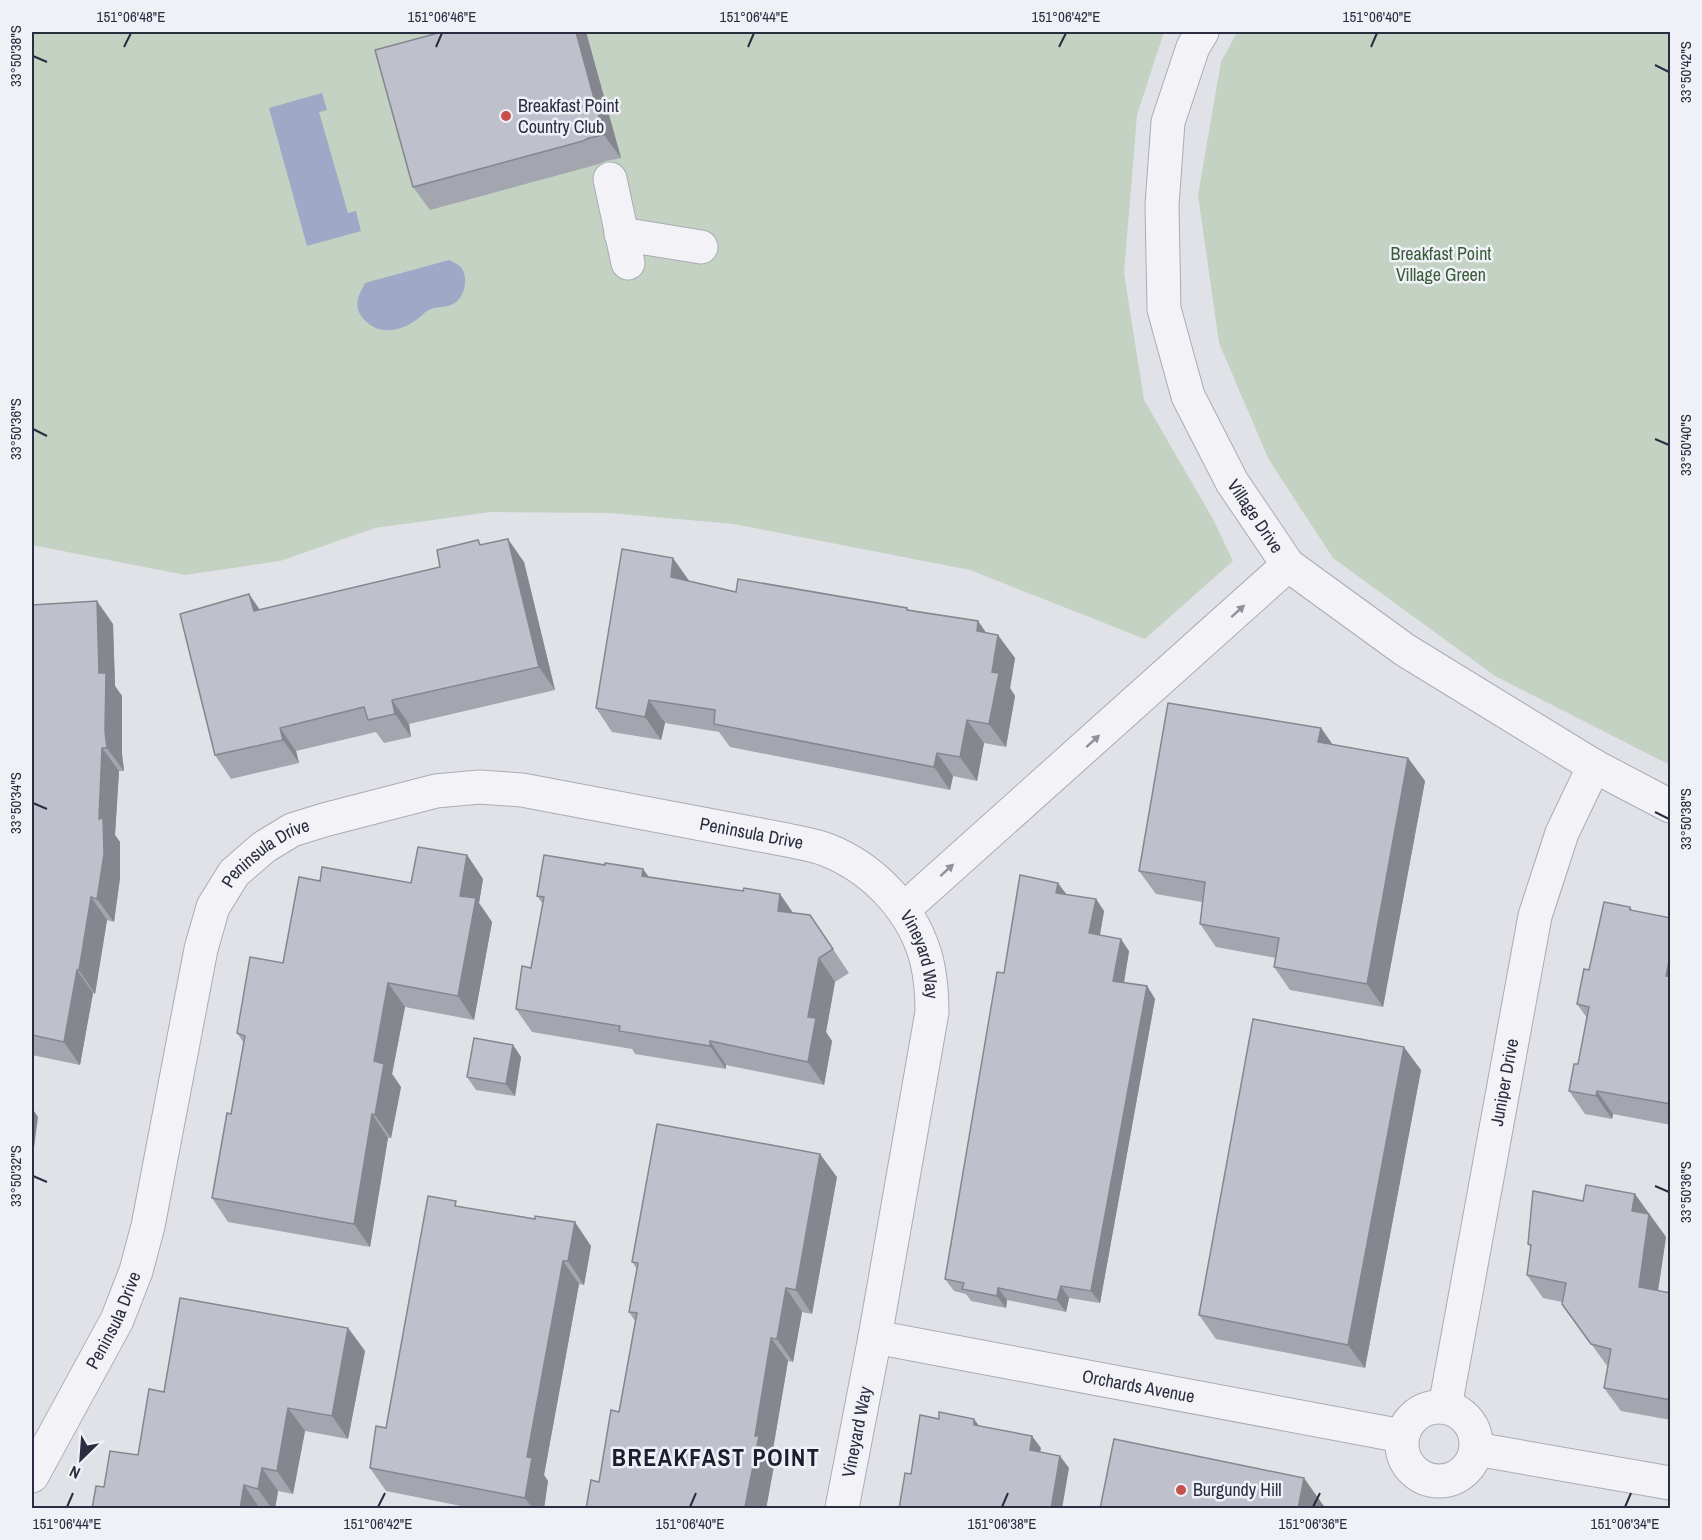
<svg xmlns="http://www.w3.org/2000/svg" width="1702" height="1540" font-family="'Archivo Narrow',sans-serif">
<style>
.green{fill:#c3d2c2}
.water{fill:#9da9c6}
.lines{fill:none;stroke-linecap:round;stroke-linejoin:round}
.minor-casing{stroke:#a9acb5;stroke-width:35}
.minor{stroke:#f3f3f7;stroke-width:33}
.wall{fill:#a3a5af}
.shaded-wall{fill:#85868e}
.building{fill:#bec0cb;stroke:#85868e;stroke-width:1.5}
.oneway{fill:#8e909b}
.ticks{fill:none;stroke:#2a2d3f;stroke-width:2}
.poi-dot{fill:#c6504c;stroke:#eff1f6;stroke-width:2}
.labels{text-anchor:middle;stroke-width:5;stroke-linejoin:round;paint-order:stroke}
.poi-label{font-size:18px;fill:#2a2d3f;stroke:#eff1f6;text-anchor:start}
.park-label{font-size:18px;fill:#385a38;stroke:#eff1f6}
.street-label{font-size:18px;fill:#2a2d3f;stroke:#eff1f6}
.district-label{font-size:24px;font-weight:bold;letter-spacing:1.5px;fill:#1c1f2f;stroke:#eff1f6}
.neatline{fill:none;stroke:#2a2d3f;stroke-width:2}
.ticks-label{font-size:15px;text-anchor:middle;fill:#2a2d3f}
</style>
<rect width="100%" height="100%" fill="#e0e2e8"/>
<g class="green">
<path d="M32,32H1164L1137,115L1124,273L1144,400L1213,519L1233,561L1145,639L970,570L734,524L609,513L491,512L375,528L280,561L185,575L32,545Z"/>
<path d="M1237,32H1670V765L1495,676L1333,558L1269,460L1219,343L1198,195L1221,62Z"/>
</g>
<g class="water">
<path d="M322,93L327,110L319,112L348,213L356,211L361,231L307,246L269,108Z"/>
<path d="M449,260C453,262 458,264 461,267C469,278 465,298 453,304C446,308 438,306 431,309C425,311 421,317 416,320C400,332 376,336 362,317C353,305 359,295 365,283Z"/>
</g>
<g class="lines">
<defs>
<g id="minor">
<path id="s1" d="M1202,32L1193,47L1168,122L1162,205L1164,309L1188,396L1232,482L1288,565L1405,650L1594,766L1670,806"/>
<path d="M610,179L628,263"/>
<path d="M621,234L701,247"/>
<path d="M904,909L1288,565"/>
<path id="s2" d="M875,1337L1402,1436"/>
<circle cx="1439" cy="1444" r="37"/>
<path id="s3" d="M1445,1407L1535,916L1562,833L1594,766"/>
<path d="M1476,1449L1670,1483"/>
<path id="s4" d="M32,1476L117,1320L136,1271L148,1226L201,949L213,907L234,873L264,847L292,830L324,820L436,791L479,787L522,790L787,840C800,843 815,845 827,850C875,869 915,912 927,962C931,979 932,995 932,1012L875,1337L842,1508"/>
</g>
</defs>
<use href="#minor" class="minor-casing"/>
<use href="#minor" class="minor"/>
</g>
<g class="wall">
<path d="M442,32H586L621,158L606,161L599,164L430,210L413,187Z"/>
<path d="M478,540L481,545L524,562L555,690L409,724L411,737L384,743L376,732L296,751L299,763L231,779L215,755L260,610L440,567Z"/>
<path d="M689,581L736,592L907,608L909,610L978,621L986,633L1015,658L1010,688L1015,696L1006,747L984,743L977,781L953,776L950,790L730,747L719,732L665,723L661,740L612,732L596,708Z"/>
<path d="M32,605L113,624L115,686L122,696V754L124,771H119L115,835L120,842V878L114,922L107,920L95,994L93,993L80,1065L32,1055Z"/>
<path d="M1321,728L1333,745L1408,758L1425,781L1383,1007L1290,990L1274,967L1276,958L1216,947L1200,924L1202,902L1156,894L1139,871Z"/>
<path d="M467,855L483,879L479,903L492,922L474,1020L405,1007L392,1074L401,1087L391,1138H388L370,1247L228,1222L212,1198L231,1114L244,1043L237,1033L283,963L320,881L411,883Z"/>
<path d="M605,865L643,869L649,877L793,913L810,915L849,973L835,982L826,1032L832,1041L824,1085L726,1065V1069L635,1054L632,1049L532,1032L516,1009L531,968L543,904L537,896Z"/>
<path d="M1066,894L1096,899L1104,911L1100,935L1129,951L1124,983L1147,986L1155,999L1100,1303L1069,1298L1066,1312L1007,1300L1006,1308L971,1301L966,1294L954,1291L945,1279L1004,973Z"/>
<path d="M1630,907L1633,911L1671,918V1125L1613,1114L1612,1119L1585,1114L1569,1091L1578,1064L1587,1018L1577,1004L1589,970Z"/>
<path d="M513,1045L521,1057L515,1096L476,1090L467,1077Z"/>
<path d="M1421,1070L1365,1368L1216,1339L1199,1315Z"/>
<path d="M837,1177L812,1314L802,1312L793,1362L788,1361L772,1455L775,1460L766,1509H586L599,1482L619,1412L635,1321L629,1312L637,1269L632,1262Z"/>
<path d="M460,1206L591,1246L584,1285L579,1284L544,1475L548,1481L544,1509H476L386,1491L370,1468L386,1428Z"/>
<path d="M1648,1214H1649L1666,1237L1658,1291L1671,1293V1420L1621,1411L1604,1388L1608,1367L1562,1304V1302L1543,1298L1527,1275L1531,1249L1528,1244Z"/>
<path d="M348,1328L365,1351L348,1439L305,1431L293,1494L278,1491L275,1509H92L104,1487L138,1455Z"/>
</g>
<g class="shaded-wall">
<path d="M576,32H586L621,158L604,135Z"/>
<path d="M508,539L524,562L555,690L539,667Z"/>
<path d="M673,558L690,582L671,577Z"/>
<path d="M249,594L265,617L254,611Z"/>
<path d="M97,601L113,624L115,686L122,696V754L124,771L107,748L99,673Z"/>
<path d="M978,621L994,644L977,631Z"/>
<path d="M998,635L1015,658L1010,688L1015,696L1006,747L989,724L992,672Z"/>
<path d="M392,700L409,724L411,737L395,714Z"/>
<path d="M649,700L665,723L661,740L645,717Z"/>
<path d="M967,720L984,743L977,781L960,757Z"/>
<path d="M280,728L296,751L299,763L283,740Z"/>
<path d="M1321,728L1337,751L1318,742Z"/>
<path d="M102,748L119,771L115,835L120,842V878L114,922L97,899L99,819Z"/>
<path d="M937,753L953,776L950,790L934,767Z"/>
<path d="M1408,758L1425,781L1383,1007L1367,984Z"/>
<path d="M467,855L483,879L479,903L492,922L474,1020L458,996L460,896Z"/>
<path d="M643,869L659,892L642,876Z"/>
<path d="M1058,883L1067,895L1056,893Z"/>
<path d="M780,894L796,917L778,911Z"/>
<path d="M91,897L107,920L95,994L79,970Z"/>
<path d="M1096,899L1104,911L1098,945L1089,933Z"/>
<path d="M1121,939L1129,951L1122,994L1113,981Z"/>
<path d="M1671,952V983L1666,976Z"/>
<path d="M819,958L835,982L826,1032L832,1041L824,1085L808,1062V1017Z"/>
<path d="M77,970L93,993L80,1065L64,1042Z"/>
<path d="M388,983L405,1007L392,1074L401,1087L391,1138L375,1115L374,1061Z"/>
<path d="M1147,986L1155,999L1100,1303L1091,1291Z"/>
<path d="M710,1041L726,1065V1069L710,1046Z"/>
<path d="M513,1045L521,1057L515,1096L506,1084Z"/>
<path d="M1404,1047L1421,1070L1365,1368L1348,1345Z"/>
<path d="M1597,1091L1613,1114L1612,1119L1596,1096Z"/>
<path d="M32,1108L38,1117L32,1163Z"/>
<path d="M372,1114L388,1138L370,1247L354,1224Z"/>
<path d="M820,1154L837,1177L812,1314L796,1290Z"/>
<path d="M1635,1194L1666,1237L1655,1310L1639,1287L1632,1211Z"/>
<path d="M575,1222L591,1246L584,1285L568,1261Z"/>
<path d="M563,1261L579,1284L544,1475L548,1481L544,1509H533L525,1498L527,1457Z"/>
<path d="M1061,1286L1069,1298L1066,1312L1057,1300Z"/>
<path d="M786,1288L802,1312L793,1362L777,1339Z"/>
<path d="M998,1288L1007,1300L1006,1308L997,1296Z"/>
<path d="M348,1328L365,1351L348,1439L332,1416Z"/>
<path d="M771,1338L788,1361L772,1455L775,1460L766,1509H747L745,1507L755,1436Z"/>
<path d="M288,1408L305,1431L293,1494L277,1471Z"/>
<path d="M974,1419L983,1431L974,1425Z"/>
<path d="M1032,1436L1041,1448L1038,1462L1030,1450Z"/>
<path d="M1060,1456L1069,1468L1062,1509H1051Z"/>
<path d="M262,1468L278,1491L275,1509H272L258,1489Z"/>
<path d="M1304,1478L1326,1509H1298Z"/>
<path d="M244,1485L260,1509H240Z"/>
</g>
<g class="building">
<path d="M442,32H576L604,135L589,138L583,141L413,187L375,50Z"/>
<path d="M508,539L539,667L392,700L395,714L368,720L364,707L280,728L283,740L215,755L180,614L249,594L254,611L440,567L437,550L478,540L480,545Z"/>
<path d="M622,549L673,558L671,577L736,592L738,579L907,608V610L978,621L977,631L998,635L992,672L999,673L989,724L967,720L960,757L937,753L934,767L714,724L715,710L649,700L645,717L596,708Z"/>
<path d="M97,601L99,673H106L105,731L107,748H102L99,819L103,818L104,854L97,899L91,897L79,970H77L64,1042L32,1035V605Z"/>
<path d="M1168,703L1321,728L1318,742L1408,758L1367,984L1274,967L1279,938L1200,924L1205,882L1139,871Z"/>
<path d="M418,847L467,855L460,896L476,898L458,996L388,983L374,1061L384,1064L375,1115L372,1114L354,1224L212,1198L227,1113L231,1114L245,1036L237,1033L250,957L283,963L299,877L320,881L322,867L411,883Z"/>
<path d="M544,855L605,865V863L643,869L642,876L743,891L744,888L780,894L778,911L810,915L833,949L819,958L808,1017L816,1018L808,1062L710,1041V1046L619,1031L620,1026L516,1009L522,966L531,968L544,897L537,896Z"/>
<path d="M1020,875L1058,883L1056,893L1096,899L1089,933L1121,939L1113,981L1147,986L1091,1291L1061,1286L1057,1300L998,1288L997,1296L962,1289L964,1283L945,1279L997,972L1004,973Z"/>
<path d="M1604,902L1630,907V910L1671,918V952L1666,976L1671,977V1104L1597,1091L1596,1096L1569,1091L1574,1064H1578L1589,1007L1577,1004L1584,969L1589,970Z"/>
<path d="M1253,1019L1404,1047L1348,1345L1199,1315Z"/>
<path d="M474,1038L513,1045L506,1084L467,1077Z"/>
<path d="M657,1124L820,1154L796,1290L786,1288L777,1339L771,1338L755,1436H759L745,1507L753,1509H586L591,1480L599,1482L611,1410L619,1412L637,1313L629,1312L638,1263L632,1262Z"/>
<path d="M1586,1185L1635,1194L1632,1211L1649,1214L1639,1287L1671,1293V1400L1604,1388L1611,1349L1591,1344L1562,1304L1566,1283L1527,1275L1531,1245L1528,1244L1533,1191L1583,1201Z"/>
<path d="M428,1196L456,1201L455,1206L535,1219V1216L575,1222L568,1261H563L527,1457L532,1458L525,1498L370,1468L376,1426L386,1428Z"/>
<path d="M180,1298L348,1328L332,1416L288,1408L277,1471L262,1468L258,1489L244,1485L240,1509H92L96,1486L104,1487L110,1451L138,1455L149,1389L164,1392Z"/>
<path d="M939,1412L974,1419V1425L1032,1436L1030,1450L1060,1456L1051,1509H899L905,1473L911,1474L920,1415L939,1419Z"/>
<path d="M1114,1439L1304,1478L1298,1509H1100Z"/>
</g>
<defs><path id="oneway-solid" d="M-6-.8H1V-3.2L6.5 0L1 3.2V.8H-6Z" transform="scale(1.5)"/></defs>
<g class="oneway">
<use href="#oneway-solid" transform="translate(1238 611) rotate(-42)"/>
<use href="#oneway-solid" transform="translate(1093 741) rotate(-42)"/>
<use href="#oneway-solid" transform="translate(947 870) rotate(-42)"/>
</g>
<path class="ticks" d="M124,47L131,33M436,47L442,33M748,47L754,33M1059,47L1066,33M1371,47L1377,33M33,56L47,62M1655,65L1669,72M33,429L47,436M1655,439L1669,445M33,803L47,809M1655,812L1669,819M33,1176L47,1182M1655,1186L1669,1192M67,1507L73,1493M378,1507L385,1493M690,1507L696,1493M1002,1507L1008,1493M1313,1507L1320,1493M1625,1507L1631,1493"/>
<g class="poi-dot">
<circle cx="506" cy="116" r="6"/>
<circle cx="1181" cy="1490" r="6"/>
</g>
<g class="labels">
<g class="poi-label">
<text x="518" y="112">Breakfast Point<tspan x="518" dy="21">Country Club</tspan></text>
<text x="1193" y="1496">Burgundy Hill</text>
</g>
<g class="park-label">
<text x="1441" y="260">Breakfast Point<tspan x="1441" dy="21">Village Green</tspan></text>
</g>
<g class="street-label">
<text dy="6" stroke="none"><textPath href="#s1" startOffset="512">Village Drive</textPath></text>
<text dy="6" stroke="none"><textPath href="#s4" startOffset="1184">Peninsula Drive</textPath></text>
<text dy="6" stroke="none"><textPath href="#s4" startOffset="680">Peninsula Drive</textPath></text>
<text dy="6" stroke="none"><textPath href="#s4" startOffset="1408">Vineyard Way</textPath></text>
<text dy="6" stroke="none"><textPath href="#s3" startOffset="330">Juniper Drive</textPath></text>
<text dy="6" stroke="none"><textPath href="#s4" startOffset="176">Peninsula Drive</textPath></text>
<text dy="6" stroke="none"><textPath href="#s2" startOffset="268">Orchards Avenue</textPath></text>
<text transform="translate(857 1432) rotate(-79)" y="6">Vineyard Way</text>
</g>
<g class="district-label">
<text x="716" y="1466">BREAKFAST POINT</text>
</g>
</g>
<rect width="1702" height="1540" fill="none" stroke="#eff1f6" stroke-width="66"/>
<g transform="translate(81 1459) rotate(205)" stroke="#eff1f6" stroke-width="4.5" paint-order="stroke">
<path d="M0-4.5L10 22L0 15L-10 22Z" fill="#2a2d3f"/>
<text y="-9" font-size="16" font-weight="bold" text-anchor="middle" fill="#2a2d3f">N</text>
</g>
<rect x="33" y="33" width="1636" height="1474" class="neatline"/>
<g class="ticks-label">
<text x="131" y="22">151°06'48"E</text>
<text x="442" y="22">151°06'46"E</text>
<text x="754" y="22">151°06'44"E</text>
<text x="1066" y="22">151°06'42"E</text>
<text x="1377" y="22">151°06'40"E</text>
<text transform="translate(16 56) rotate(-90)" y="5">33°50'38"S</text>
<text transform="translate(1686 72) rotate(-90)" y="5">33°50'42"S</text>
<text transform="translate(16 429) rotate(-90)" y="5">33°50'36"S</text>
<text transform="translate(1686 445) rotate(-90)" y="5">33°50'40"S</text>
<text transform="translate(16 803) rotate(-90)" y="5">33°50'34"S</text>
<text transform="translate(1686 819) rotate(-90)" y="5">33°50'38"S</text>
<text transform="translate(16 1176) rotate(-90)" y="5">33°50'32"S</text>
<text transform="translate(1686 1192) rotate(-90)" y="5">33°50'36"S</text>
<text x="67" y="1529">151°06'44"E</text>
<text x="378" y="1529">151°06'42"E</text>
<text x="690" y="1529">151°06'40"E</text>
<text x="1002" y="1529">151°06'38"E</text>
<text x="1313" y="1529">151°06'36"E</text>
<text x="1625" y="1529">151°06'34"E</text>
</g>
</svg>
